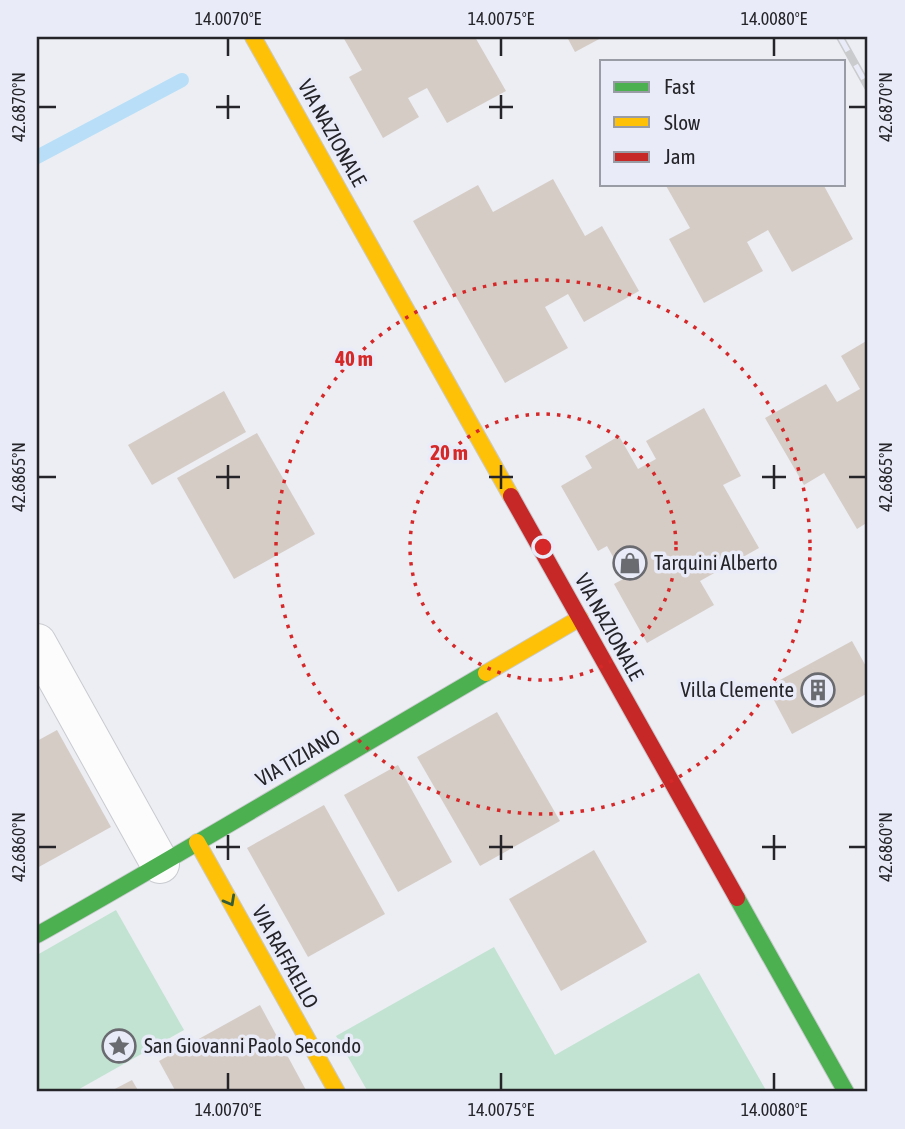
<svg xmlns="http://www.w3.org/2000/svg" width="905" height="1129" font-family="'Asap Condensed',sans-serif">
<style>
.green{fill:#c3e3d2}
.lines{fill:none;stroke-linecap:round;stroke-linejoin:round}
.stream{stroke:#b8dff7;stroke-width:14}
.building{fill:#d6ccc6}
.street-casing{stroke:#c9cbcf;stroke-width:40}
.fast-casing{stroke:#c9cbcf;stroke-width:18}
.slow-casing{stroke:#c9cbcf;stroke-width:18}
.jam-casing{stroke:#c9cbcf;stroke-width:18}
.street{stroke:#fcfcfd;stroke-width:38}
.fast{stroke:#4caf50;stroke-width:16}
.slow{stroke:#ffc107;stroke-width:16}
.jam{stroke:#c62828;stroke-width:16}
.rail-casing{stroke:#cacbcd;stroke-width:8}
.rail{stroke:#e9ecf8;stroke-width:5;stroke-dasharray:16;stroke-linecap:butt}
.oneway{stroke:#345c39}
.ticks{fill:none;stroke:#242429;stroke-width:2.5}
.ring{fill:none;stroke:#d62828;stroke-width:3.5;stroke-dasharray:3.5 7}
.labels{text-anchor:middle;stroke-width:7;stroke-linejoin:round;paint-order:stroke}
.street-label{font-size:21px;fill:#242429;stroke:#e9ecf8}
.poi-label{font-size:21px;fill:#242429;stroke:#e9ecf8;text-anchor:start}
.centre{fill:#d62828;stroke:#e9ecf8;stroke-width:3.5}
.ring-label{font-size:21px;text-anchor:middle;font-weight:bold;fill:#d62828;stroke:#e9ecf8;stroke-width:7;stroke-linejoin:round;paint-order:stroke}
.neatline{fill:none;stroke:#242429;stroke-width:2.5}
.ticks-label{font-size:18px;text-anchor:middle;fill:#242429}
</style>
<rect width="100%" height="100%" fill="#eceef4"/>
<g class="green">
<path d="M116,910L184,1030L74,1092H37V955Z"/>
<path d="M494,947L555,1055L699,973L767,1092H368L336,1036Z"/>
</g>
<g class="lines">
<path class="stream" d="M37,157L182,80"/>
</g>
<g class="building">
<path d="M343,37H475L506,91L447,123L427,88L408,98L419,117L383,138L349,77L362,70Z"/>
<path d="M567,37H603L575,52Z"/>
<path d="M553,179L585,236L602,226L639,291L584,322L568,294L545,307L568,348L505,383L413,221L478,185L493,212Z"/>
<path d="M665,184H823L853,239L792,272L768,230L747,242L763,271L704,303L669,239L690,228Z"/>
<path d="M868,340V522L857,529L824,473L804,485L765,418L826,384L837,402L860,389L841,356Z"/>
<path d="M224,391L246,432L152,485L128,445Z"/>
<path d="M704,408L741,476L723,485L759,548L700,581L714,605L647,643L614,584L625,578L607,546L598,551L561,486L592,468L585,456L619,436L638,469L656,459L646,441Z"/>
<path d="M257,433L315,534L234,579L177,478Z"/>
<path d="M852,641L868,670V693L792,734L767,687Z"/>
<path d="M497,712L560,821L480,866L417,757Z"/>
<path d="M57,730L111,827L37,868V741Z"/>
<path d="M398,765L452,862L398,892L344,795Z"/>
<path d="M324,805L385,914L308,957L247,848Z"/>
<path d="M594,850L647,942L561,991L509,899Z"/>
<path d="M260,1005L307,1092H176L159,1061Z"/>
<path d="M132,1080L139,1092H109Z"/>
</g>
<g class="lines">
<defs>
<path id="street" d="M37,643L160,864"/>
<g id="fast">
<path d="M737,898L846,1092"/>
<path d="M37,935C188,850 337,760 486,673"/>
</g>
<g id="slow">
<path d="M253,37L511,496"/>
<path d="M486,673L580,618"/>
<path d="M197,842L337,1092"/>
</g>
<path id="jam" d="M511,496L737,898"/>
</defs>
<use href="#street" class="street-casing"/>
<use href="#fast" class="fast-casing"/>
<use href="#slow" class="slow-casing"/>
<use href="#jam" class="jam-casing"/>
<use href="#street" class="street"/>
<use href="#fast" class="fast"/>
<use href="#slow" class="slow"/>
<use href="#jam" class="jam"/>
<defs>
<path id="rail" d="M840,37L868,87"/>
</defs>
<use href="#rail" class="rail-casing"/>
<use href="#rail" class="rail"/>
</g>
<defs><path id="oneway-chevron" d="M-2-3.5L2.5 0L-2 3.5" fill="none" stroke-width="1.6" stroke-linecap="round" stroke-linejoin="round" transform="scale(1.75)"/></defs>
<use class="oneway" href="#oneway-chevron" transform="translate(230 901) rotate(61)"/>
<path class="ticks" d="M228,38V56M501,38V56M774,38V56M228,95V119M501,95V119M38,107H56M216,107H240M489,107H513M849,107H866M228,465V489M501,465V489M774,465V489M38,477H56M216,477H240M489,477H513M762,477H786M849,477H866M228,835V860M501,835V860M774,835V860M38,847H56M216,847H240M489,847H513M762,847H786M849,847H866M228,1073V1090M501,1073V1090M774,1073V1090"/>
<g class="ring">
<circle cx="543" cy="547" r="133"/>
<circle cx="543" cy="547" r="267"/>
</g>
<defs>
<symbol id="shop-ring" viewBox="-11 -11 22 22"><circle r="9.5" fill="#e9ecf8" stroke="#6a6b70" stroke-width="1.5"/><path d="M-5-2.5h2.3a2.7 3.5 0 0 1 5.4 0H5L5.5 6h-11ZM-1.5-2.5h3a1.5 2.3 0 0 0-3 0Z" fill="#6a6b70"/></symbol>
<symbol id="building-ring" viewBox="-11 -11 22 22"><circle r="9.5" fill="#e9ecf8" stroke="#6a6b70" stroke-width="1.5"/><path d="M-4-6H4V6H1V3H-1V6H-4ZM-2.5-4.3h1.7v1.8h-1.7ZM.8-4.3h1.7v1.8H.8ZM-2.5-1h1.7V.8h-1.7ZM.8-1h1.7V.8H.8Z" fill="#6a6b70"/></symbol>
<symbol id="sight-ring" viewBox="-11 -11 22 22"><circle r="9.5" fill="#e9ecf8" stroke="#6a6b70" stroke-width="1.5"/><path d="M0-6L1.8-2.2L6-1.7L2.9 1.2L3.7 5.4L0 3.3L-3.7 5.4L-2.9 1.2L-6-1.7L-1.8-2.2Z" fill="#6a6b70"/></symbol>
</defs>
<g fill-rule="evenodd">
<use href="#shop-ring" x="611" y="544" width="38" height="38"/>
<use href="#building-ring" x="799" y="671" width="38" height="38"/>
<use href="#sight-ring" x="100" y="1027" width="38" height="38"/>
</g>
<g class="labels">
<g class="street-label">
<text transform="translate(332 133) rotate(61)" y="7">VIA NAZIONALE</text>
<text transform="translate(609 627) rotate(61)" y="7">VIA NAZIONALE</text>
<text transform="translate(298 758) rotate(-30)" y="7">VIA TIZIANO</text>
<text transform="translate(285 957) rotate(61)" y="7">VIA RAFFAELLO</text>
</g>
<g class="poi-label">
<text x="654" y="570">Tarquini Alberto</text>
<text x="794" y="697" text-anchor="end">Villa Clemente</text>
<text x="144" y="1053">San Giovanni Paolo Secondo</text>
</g>
</g>
<circle cx="543" cy="547" r="10" class="centre"/>
<g class="ring-label">
<text x="354" y="366">40 m</text>
<text x="449" y="460">20 m</text>
</g>
<rect width="905" height="1129" fill="none" stroke="#e9ecf8" stroke-width="77"/>
<rect x="600" y="60" width="245" height="126" fill="#e9ecf8" stroke="#9a9ca5" stroke-width="2"/>
<rect x="614" y="82" width="35" height="10" fill="#4caf50" stroke="#9a9ca5" stroke-width="2"/>
<text x="664" y="94" font-size="21" fill="#242429">Fast</text>
<rect x="614" y="117" width="35" height="10" fill="#ffc107" stroke="#9a9ca5" stroke-width="2"/>
<text x="664" y="130" font-size="21" fill="#242429">Slow</text>
<rect x="614" y="152" width="35" height="10" fill="#c62828" stroke="#9a9ca5" stroke-width="2"/>
<text x="664" y="164" font-size="21" fill="#242429">Jam</text>
<rect x="38" y="38" width="828" height="1052" class="neatline"/>
<g class="ticks-label">
<text x="228" y="25">14.0070°E</text>
<text x="501" y="25">14.0075°E</text>
<text x="774" y="25">14.0080°E</text>
<text transform="translate(19 107) rotate(-90)" y="6">42.6870°N</text>
<text transform="translate(886 107) rotate(-90)" y="6">42.6870°N</text>
<text transform="translate(19 477) rotate(-90)" y="6">42.6865°N</text>
<text transform="translate(886 477) rotate(-90)" y="6">42.6865°N</text>
<text transform="translate(19 847) rotate(-90)" y="6">42.6860°N</text>
<text transform="translate(886 847) rotate(-90)" y="6">42.6860°N</text>
<text x="228" y="1116">14.0070°E</text>
<text x="501" y="1116">14.0075°E</text>
<text x="774" y="1116">14.0080°E</text>
</g>
</svg>
